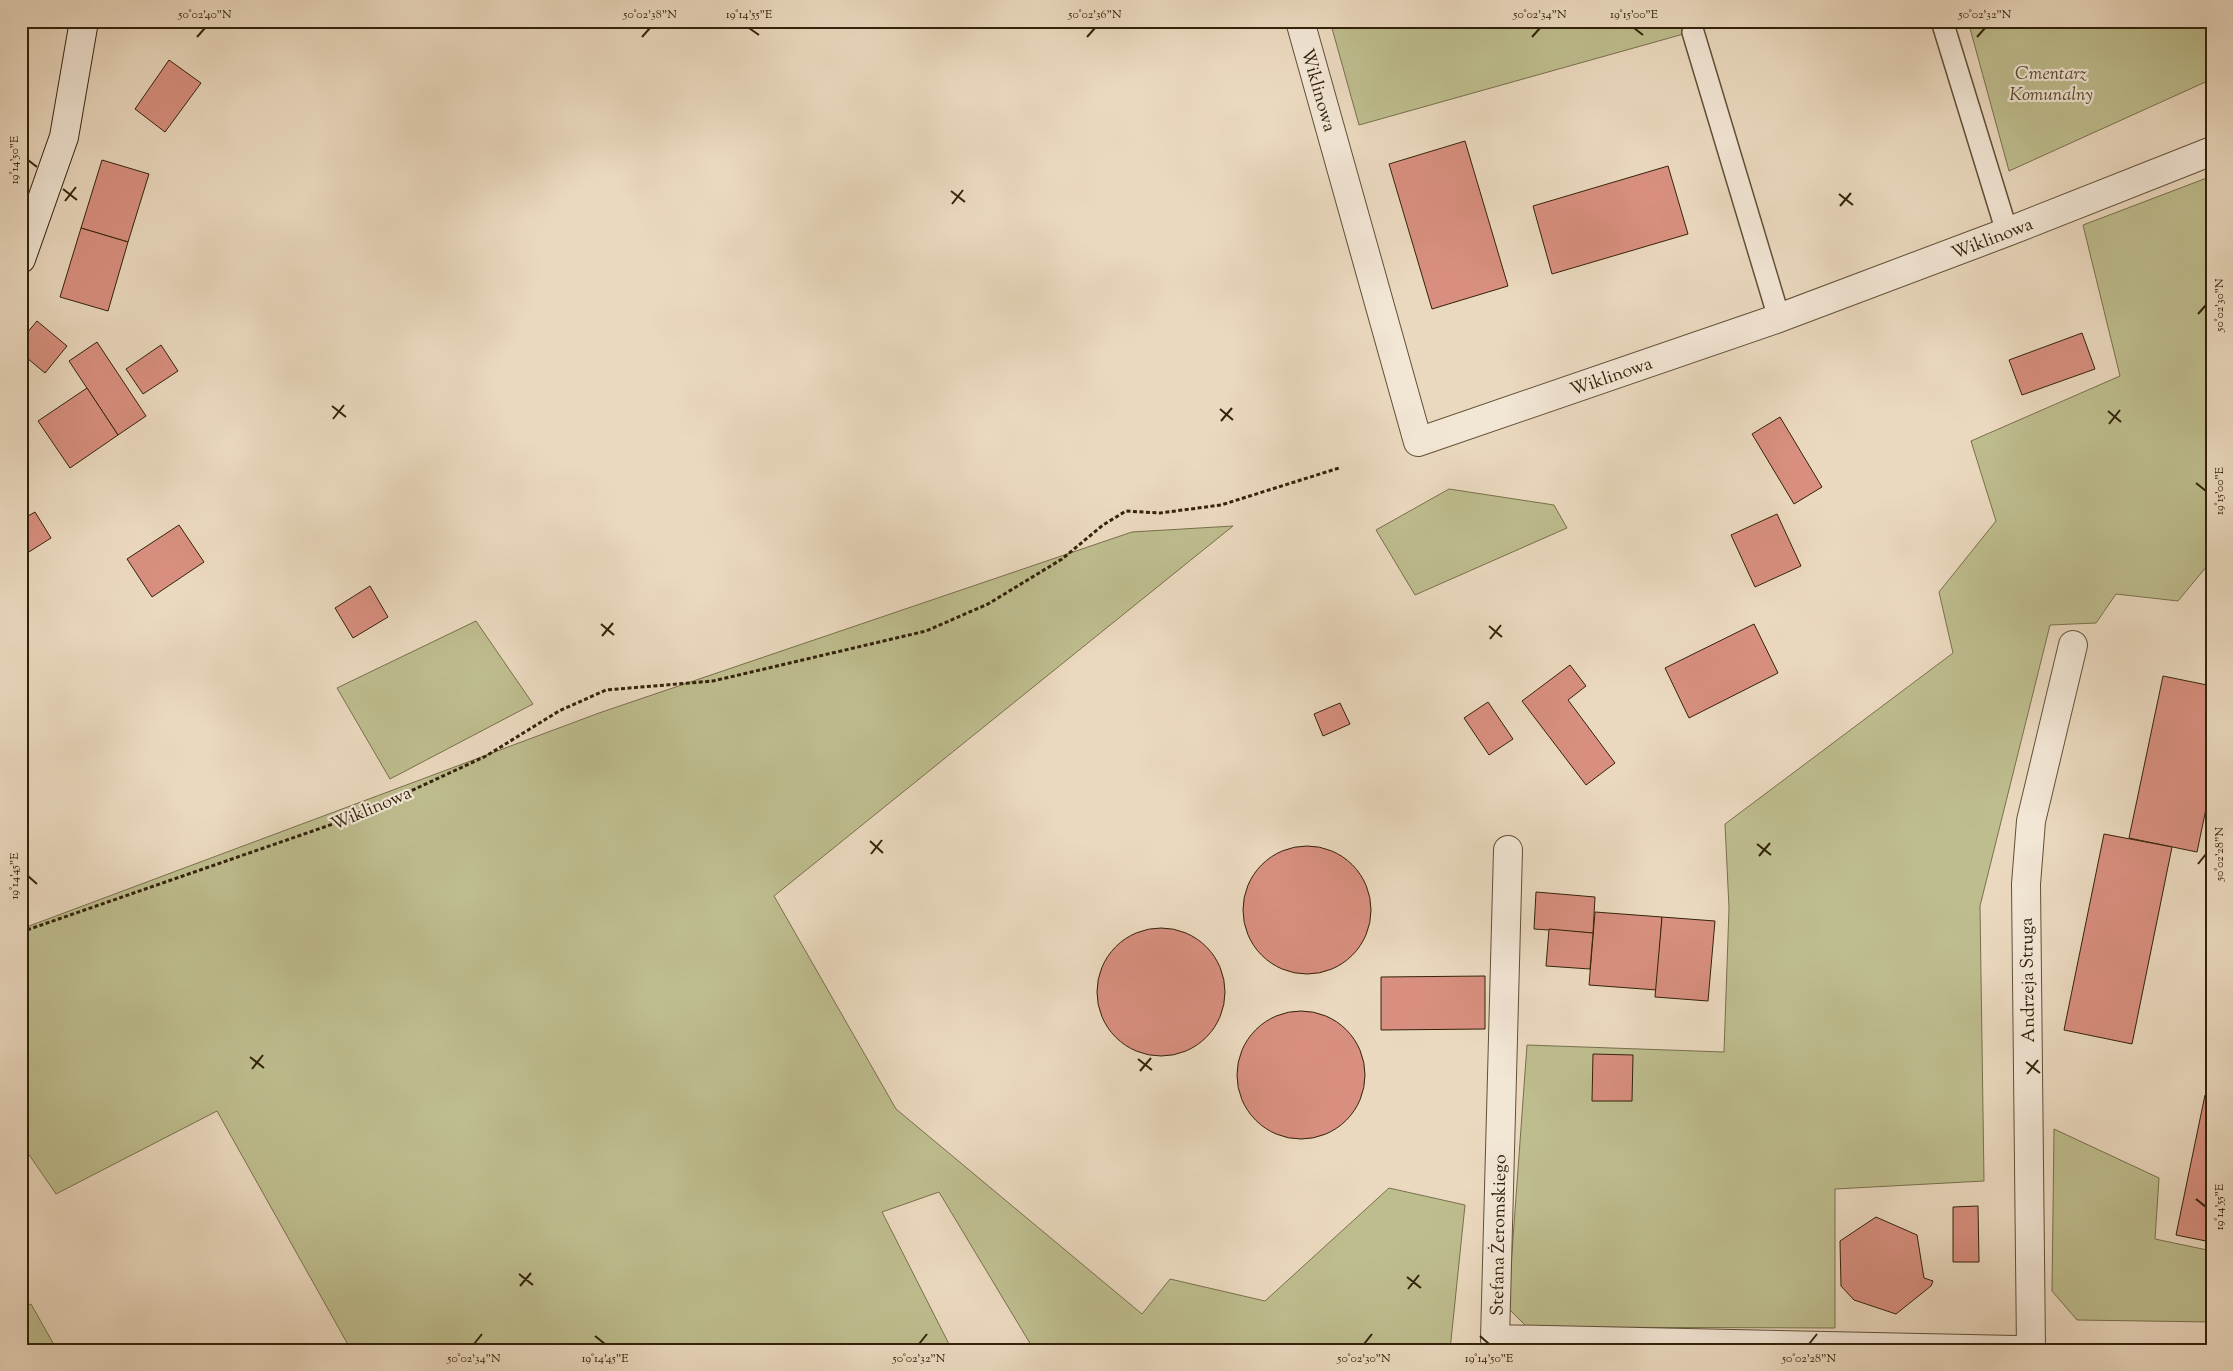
<svg xmlns="http://www.w3.org/2000/svg" width="2233" height="1371" font-family="'Sorts Mill Goudy',serif">
<style>
.green{fill:#bebd8e;stroke:#78704c}
.building{fill:#d88f7f;stroke:#33220a}
.lines{fill:none;stroke-linecap:round;stroke-linejoin:round}
.lane-casing{stroke:#615037;stroke-width:24}
.street-casing{stroke:#615037;stroke-width:30}
.secondary-casing{stroke:#33220a;stroke-width:30}
.path{stroke:#33220a;stroke-width:3;stroke-dasharray:4 2.5;stroke-linecap:butt}
.lane{stroke:#f2e6d5;stroke-width:21}
.street{stroke:#f2e6d5;stroke-width:28}
.secondary{stroke:#f2e6d5;stroke-width:28}
.ticks{fill:none;stroke:#33220a;stroke-width:2}
.labels{text-anchor:middle;stroke-width:4.5;stroke-linejoin:round;paint-order:stroke}
.park-label{font-size:18px;font-style:italic;fill:#56492b;stroke:#f2e6d5}
.street-label{font-size:18px;fill:#33220a;stroke:#f2e6d5}
.neatline{fill:none;stroke:#33220a;stroke-width:2}
.ticks-label{font-size:12px;text-anchor:middle;fill:#33220a}
</style>
<rect width="100%" height="100%" fill="#ebd9bf"/>
<filter id="stains"><feTurbulence type="fractalNoise" baseFrequency=".004" numOctaves="4"/><feColorMatrix values="0 0 0 0 .2 0 0 0 0 .09 0 0 0 0 .02 0 0 0 .5 -.17"/></filter>
<radialGradient id="worn" r=".72"><stop offset=".6" stop-color="#630" stop-opacity="0"/><stop offset="1" stop-color="#630" stop-opacity=".3"/></radialGradient>
<g class="green">
<path d="M1330,21H1730L1359,125Z"/>
<path d="M1968,21H2212V79L2009,171Z"/>
<path d="M2212,176V560L2178,601L2116,594L2096,623L2050,625L1980,906L1984,1181L1835,1189V1328L1527,1327L1508,1308L1527,1045L1724,1052L1729,908L1725,824L1953,653L1939,592L1996,521L1971,441L2120,376L2083,225Z"/>
<path d="M1449,489L1554,505L1567,528L1415,595L1376,530Z"/>
<path d="M1233,526L774,896L896,1109L1142,1314L1170,1279L1265,1301L1389,1188L1465,1205L1450,1350H1034L939,1192L882,1212L952,1350H351L217,1111L56,1194L21,1143V929L599,713L1132,532Z"/>
<path d="M476,621L533,704L390,779L337,688Z"/>
<path d="M2054,1129L2159,1178L2155,1239L2212,1251V1322L2077,1320L2052,1291Z"/>
<path d="M31,1304L57,1350H21V1308Z"/>
</g>
<g class="building">
<path d="M169,60L201,83L165,132L135,109Z"/>
<path d="M1465,141L1508,286L1432,309L1389,164Z"/>
<path d="M102,160L149,174L128,242L81,228Z"/>
<path d="M1668,166L1688,234L1552,274L1533,206Z"/>
<path d="M81,228L128,242L108,311L60,297Z"/>
<path d="M37,321L67,346L45,373L21,353V340Z"/>
<path d="M2082,333L2095,369L2022,395L2009,360Z"/>
<path d="M97,342L146,416L118,435L69,361Z"/>
<path d="M161,345L178,371L143,394L126,369Z"/>
<path d="M87,388L118,435L70,468L38,421Z"/>
<path d="M1780,417L1822,487L1794,504L1752,434Z"/>
<path d="M35,512L51,538L21,557V520Z"/>
<path d="M1777,514L1801,566L1755,587L1731,535Z"/>
<path d="M179,525L204,562L152,597L127,559Z"/>
<path d="M370,586L388,617L353,638L335,608Z"/>
<path d="M1754,624L1778,673L1689,718L1665,668Z"/>
<path d="M1570,665L1586,686L1568,700L1615,763L1586,785L1522,701Z"/>
<path d="M2163,676L2212,686V780L2197,852L2129,838Z"/>
<path d="M1488,702L1513,739L1489,755L1464,718Z"/>
<path d="M1340,703L1350,724L1323,736L1314,714Z"/>
<path d="M2104,834L2172,847L2132,1044L2064,1030Z"/>
<circle cx="1307" cy="910" r="64"/>
<path d="M1536,892L1595,897L1593,933L1534,929Z"/>
<path d="M1595,912L1662,917L1657,990L1589,985Z"/>
<path d="M1662,917L1715,921L1708,1001L1655,997Z"/>
<circle cx="1161" cy="992" r="64"/>
<path d="M1549,929L1593,933L1590,969L1546,966Z"/>
<path d="M1485,976V1029L1381,1030V977Z"/>
<circle cx="1301" cy="1075" r="64"/>
<path d="M1593,1054L1633,1055L1632,1101H1592Z"/>
<path d="M2205,1095L2212,1096L2211,1242L2176,1235Z"/>
<path d="M1978,1206L1979,1262H1953V1207Z"/>
<path d="M1876,1217L1917,1235L1924,1278L1933,1281L1931,1286L1896,1314L1854,1300L1841,1286L1840,1241Z"/>
</g>
<g class="lines">
<defs>
<g id="lane">
<path d="M1942,21L2007,232"/>
<path d="M1693,32L1779,318"/>
</g>
<g id="street">
<path d="M1300,21L1418,442L1779,318L2007,232L2212,151"/>
<path d="M1508,850L1495,1339L2016,1350"/>
<path d="M2031,1350L2026,884L2031,821L2073,645"/>
</g>
<path id="secondary" d="M21,259L64,137L84,21"/>
</defs>
<use href="#lane" class="lane-casing"/>
<use href="#street" class="street-casing"/>
<use href="#secondary" class="secondary-casing"/>
<path class="path" d="M21,932L359,815L486,756L559,711L606,690L713,681L926,631L988,604L1062,559L1103,525L1126,511L1160,513L1221,505L1339,468"/>
<use href="#lane" class="lane"/>
<use href="#street" class="street"/>
<use href="#secondary" class="secondary"/>
</g>
<path class="ticks" d="M749,28L759,35M1634,28L1643,35M197,37L205,28M642,37L650,28M1087,37L1095,28M1532,37L1540,28M1977,37L1985,28M28,160L37,167M63,189L77,200M951,191L965,202M1839,194L1853,205M65,201L76,187M952,204L963,190M1840,206L1851,193M2198,314L2206,305M332,406L346,417M1220,409L1233,420M2108,411L2121,422M333,419L344,405M1221,421L1232,408M2109,424L2120,410M2196,483L2206,491M601,624L614,635M1489,626L1502,637M602,636L613,623M1490,639L1501,625M870,841L883,853M1757,844L1771,855M871,854L882,840M1759,856L1770,843M2198,864L2206,854M28,876L37,884M250,1057L264,1068M1138,1059L1152,1070M2026,1062L2040,1073M252,1069L263,1055M1140,1071L1151,1058M2027,1074L2038,1060M2196,1199L2206,1207M519,1274L533,1285M1407,1277L1421,1288M520,1286L531,1273M1408,1289L1419,1275M595,1336L605,1344M1480,1336L1489,1344M474,1344L482,1334M919,1344L927,1334M1364,1344L1372,1334M1809,1344L1817,1334"/>
<g class="labels">
<g class="park-label">
<text x="2051" y="79">Cmentarz<tspan x="2051" dy="21">Komunalny</tspan></text>
</g>
<g class="street-label">
<text transform="translate(1319 90) rotate(74)" y="6">Wiklinowa</text>
<text transform="translate(1992 238) rotate(-21)" y="6">Wiklinowa</text>
<text transform="translate(1611 376) rotate(-19)" y="6">Wiklinowa</text>
<text transform="translate(371 808) rotate(-23)" y="6">Wiklinowa</text>
<text transform="translate(2027 980) rotate(-91)" y="6">Andrzeja Struga</text>
<text transform="translate(1498 1235) rotate(-89)" y="6">Stefana Żeromskiego</text>
</g>
</g>
<rect width="2233" height="1371" fill="none" stroke="#ebd9bf" stroke-width="55"/>
<rect x="28" y="28" width="2178" height="1316" class="neatline"/>
<g class="ticks-label">
<text x="205" y="18">50°02'40"N</text>
<text x="650" y="18">50°02'38"N</text>
<text x="749" y="18">19°14'55"E</text>
<text x="1095" y="18">50°02'36"N</text>
<text x="1540" y="18">50°02'34"N</text>
<text x="1634" y="18">19°15'00"E</text>
<text x="1985" y="18">50°02'32"N</text>
<text transform="translate(14 160) rotate(-90)" y="4">19°14'50"E</text>
<text transform="translate(2219 305) rotate(-90)" y="4">50°02'30"N</text>
<text transform="translate(2219 491) rotate(-90)" y="4">19°15'00"E</text>
<text transform="translate(2219 854) rotate(-90)" y="4">50°02'28"N</text>
<text transform="translate(14 876) rotate(-90)" y="4">19°14'45"E</text>
<text transform="translate(2219 1207) rotate(-90)" y="4">19°14'55"E</text>
<text x="474" y="1362">50°02'34"N</text>
<text x="605" y="1362">19°14'45"E</text>
<text x="919" y="1362">50°02'32"N</text>
<text x="1364" y="1362">50°02'30"N</text>
<text x="1489" y="1362">19°14'50"E</text>
<text x="1809" y="1362">50°02'28"N</text>
</g>
<rect width="100%" height="100%" filter="url(#stains)"/>
<rect width="100%" height="100%" fill="url(#worn)"/>
</svg>
